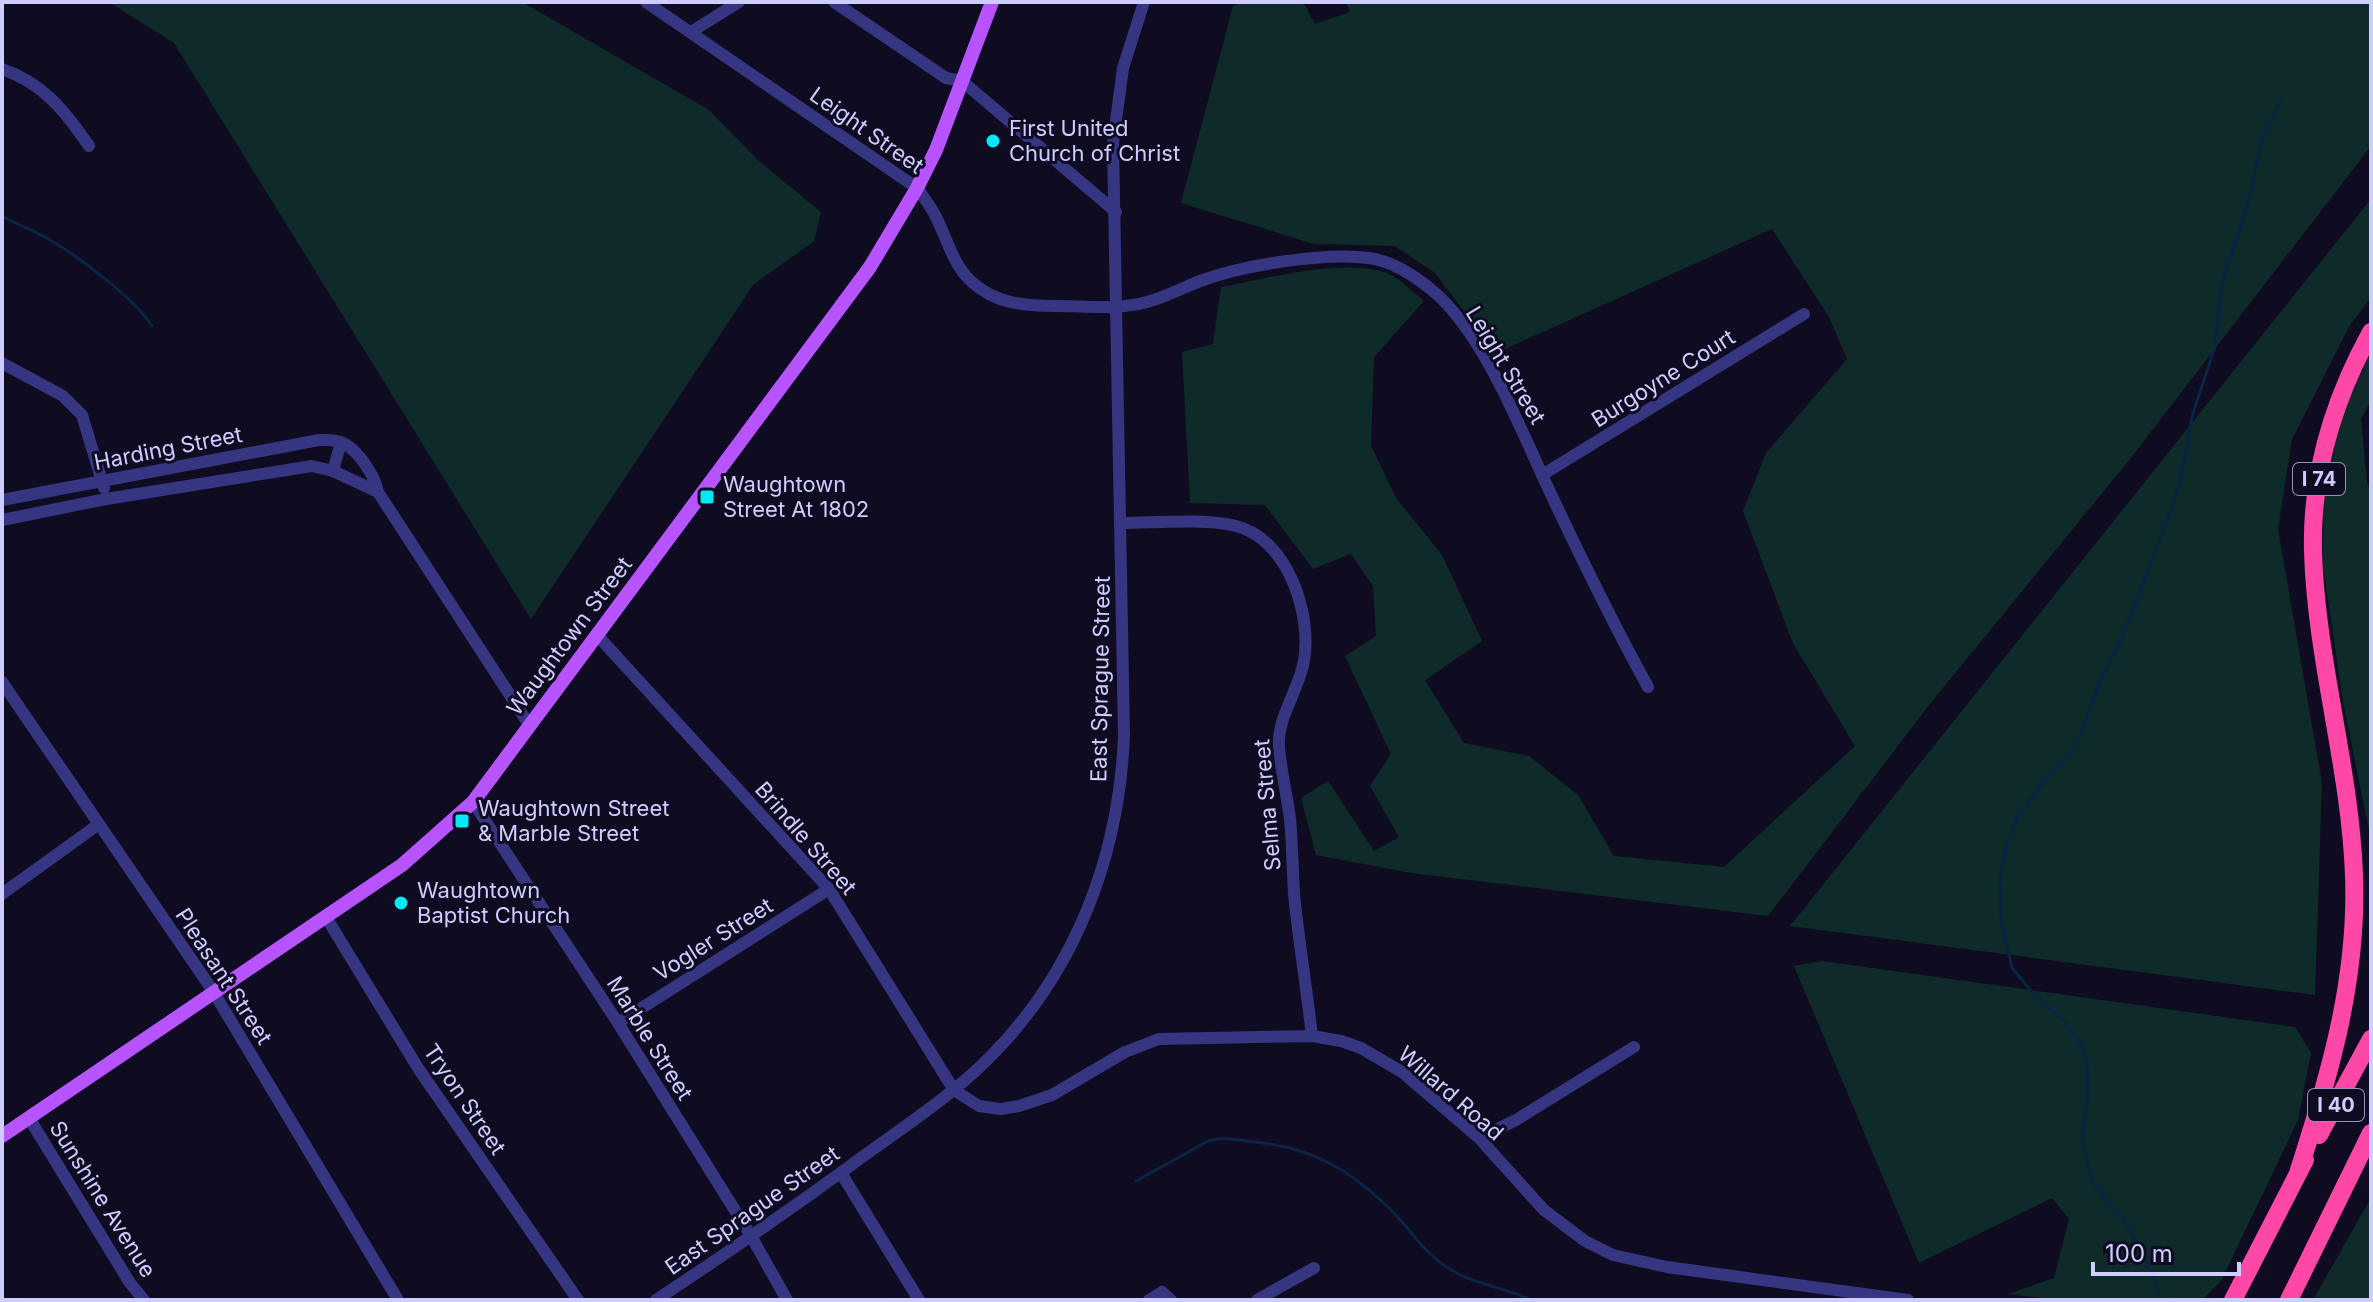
<svg xmlns="http://www.w3.org/2000/svg" width="2373" height="1302" font-family="Inter,sans-serif">
<style>
.green{fill:#0f2b29}
.lines{fill:none;stroke-linecap:round;stroke-linejoin:round}
.stream{stroke:#0a2446;stroke-width:3}
.minor{stroke:#353582;stroke-width:12}
.major{stroke:#b753ff;stroke-width:14}
.highway{stroke:#ff47a7;stroke-width:18}
.poi-dot{fill:#00e9f7;stroke:#0f0c21;stroke-width:3}
.labels{text-anchor:middle;stroke-width:6;stroke-linejoin:round;paint-order:stroke}
.shield{fill:#0f0c21;stroke:#9592bc;stroke-width:2}
.shield-label{font-size:20px;font-weight:bold;fill:#cfccff}
.poi-label{font-size:22px;fill:#cfccff;stroke:#0f0c21;text-anchor:start}
.street-label{font-size:22px;fill:#cfccff;stroke:#0f0c21}
</style>
<rect width="100%" height="100%" fill="#0f0c21"/>
<g class="green">
<path d="M109,2H522L709,110L759,161L821,212L814,241L753,285L531,619L174,43Z"/>
<path d="M1243,2H1303L1315,24L1350,12L1346,2H2371V146L2130,459L1929,705L1768,916L1411,873L1316,855L1301,798L1328,781L1374,851L1399,837L1370,786L1391,754L1345,656L1376,636L1373,586L1351,554L1313,569L1265,505L1190,503L1182,352L1213,344L1221,287C1265,279 1356,254 1395,277C1405,284 1415,294 1424,301L1374,357L1371,446L1396,498L1442,555L1482,641L1425,680L1464,743L1529,756L1578,795L1614,856L1724,867L1855,746L1793,643L1743,511L1766,453L1847,359L1829,317L1772,229L1496,353L1435,273L1395,246L1314,244L1181,203L1233,6Z"/>
<path d="M2371,199V298L2350,325L2292,439L2278,529L2322,783L2315,995L1790,926Z"/>
<path d="M2371,352V401L2361,418L2367,482L2371,494V840L2343,702L2323,565L2324,504L2340,421Z"/>
<path d="M1822,961L2295,1027L2311,1053L2298,1120L2221,1281L2202,1300H2060L2008,1294L2054,1278L2069,1219L2052,1198L1919,1263L1794,966Z"/>
<path d="M2371,1198V1295L2366,1300H2313Z"/>
</g>
<g class="lines">
<g class="stream">
<path d="M2,216C16,224 32,230 47,238C79,257 132,296 152,326"/>
<path d="M1136,1181L1208,1141C1226,1136 1244,1141 1263,1143C1315,1150 1349,1170 1386,1205C1408,1225 1419,1248 1445,1266C1470,1284 1504,1287 1531,1300"/>
<path d="M2162,1300L2141,1248L2122,1218L2092,1182L2082,1138L2088,1095L2087,1062L2081,1045L2066,1023L2032,992L2012,968L2001,921L2000,880L2006,847L2018,816L2049,775L2068,758L2078,741L2100,681L2122,638L2167,521L2180,482L2193,413L2215,347L2221,290L2226,271L2246,210L2263,138L2281,100"/>
</g>
<g class="minor">
<path d="M646,2L917,188C924,198 932,208 937,219C947,239 954,267 972,282C996,304 1025,306 1056,306C1086,306 1118,310 1147,302C1166,297 1184,287 1203,280C1245,265 1325,252 1369,258C1393,261 1415,276 1433,291C1481,331 1517,420 1543,477C1576,548 1610,618 1648,687"/>
<path d="M834,2L946,78L962,81L1116,212"/>
<path d="M691,32L739,2"/>
<path d="M2,69C43,83 65,111 89,146"/>
<path d="M2,363L63,396L82,415L104,488"/>
<path d="M333,471L341,442"/>
<path d="M1542,475L1804,314"/>
<path d="M2,500L319,440C328,440 337,439 345,444C359,452 375,476 378,492L530,726"/>
<path d="M2,520L106,499L312,466L333,471L378,492"/>
<path d="M1121,523C1154,523 1204,518 1236,526C1288,539 1312,614 1304,661C1299,690 1277,717 1279,747C1281,772 1287,795 1290,819C1293,848 1292,876 1295,904C1300,948 1307,992 1312,1036"/>
<path d="M597,635L829,889L954,1090L979,1106L1001,1109L1019,1106L1052,1095L1125,1052L1159,1039L1312,1036L1341,1041L1361,1048L1402,1072L1479,1138L1544,1210L1585,1241L1613,1255L1667,1267L1908,1300"/>
<path d="M2,682L213,991L398,1300"/>
<path d="M473,802L618,1023L751,1236L787,1300"/>
<path d="M2,894L99,824"/>
<path d="M326,917L418,1068L578,1300"/>
<path d="M618,1023L829,889"/>
<path d="M29,1118L130,1283L144,1300"/>
<path d="M1479,1138L1516,1120L1634,1047"/>
<path d="M841,1173L919,1300"/>
<path d="M656,1300C727,1253 797,1205 865,1155C908,1124 952,1095 989,1058C1076,971 1119,856 1124,736L1113,143L1123,68L1144,2"/>
<path d="M1149,1300L1162,1292L1171,1300"/>
<path d="M1257,1300L1314,1268"/>
</g>
<path class="major" d="M2,1136L402,865L473,802L870,267L917,188L936,150L992,2"/>
<g class="highway">
<path d="M2319,1135L2371,1039"/>
<path d="M2299,1170C2330,1074 2358,978 2354,875C2350,766 2316,660 2313,551C2311,473 2334,399 2371,332"/>
<path d="M2233,1300L2305,1160"/>
<path d="M2289,1300L2371,1133"/>
</g>
</g>
<g class="poi-dot">
<circle cx="993" cy="141" r="8"/>
<rect x="699" y="489" width="16" height="16" rx="4"/>
<rect x="454" y="813" width="16" height="16" rx="4"/>
<circle cx="401" cy="903" r="8"/>
</g>
<g class="labels">
<g class="shield">
<rect x="2293" y="463" width="52" height="32" rx="6"/>
<rect x="2308" y="1089" width="56" height="32" rx="6"/>
</g>
<g class="shield-label">
<text x="2319" y="486">I 74</text>
<text x="2336" y="1112">I 40</text>
</g>
<g class="poi-label">
<text x="1009" y="136">First United<tspan x="1009" dy="25">Church of Christ</tspan></text>
<text x="723" y="492">Waughtown<tspan x="723" dy="25">Street At 1802</tspan></text>
<text x="478" y="816">Waughtown Street<tspan x="478" dy="25">&amp; Marble Street</tspan></text>
<text x="417" y="898">Waughtown<tspan x="417" dy="25">Baptist Church</tspan></text>
</g>
<g class="street-label">
<text transform="translate(867 130) rotate(35)" y="8">Leight Street</text>
<text transform="translate(1506 365) rotate(59)" y="8">Leight Street</text>
<text transform="translate(1663 378) rotate(-32)" y="8">Burgoyne Court</text>
<text transform="translate(168 448) rotate(-11)" y="8">Harding Street</text>
<text transform="translate(569 636) rotate(-53)" y="8">Waughtown Street</text>
<text transform="translate(1100 679) rotate(-89)" y="8">East Sprague Street</text>
<text transform="translate(1267 805) rotate(-95)" y="8">Selma Street</text>
<text transform="translate(806 838) rotate(49)" y="8">Brindle Street</text>
<text transform="translate(713 939) rotate(-32)" y="8">Vogler Street</text>
<text transform="translate(224 976) rotate(57)" y="8">Pleasant Street</text>
<text transform="translate(650 1038) rotate(58)" y="8">Marble Street</text>
<text transform="translate(1451 1093) rotate(41)" y="8">Willard Road</text>
<text transform="translate(465 1099) rotate(56)" y="8">Tryon Street</text>
<text transform="translate(103 1199) rotate(58)" y="8">Sunshine Avenue</text>
<text transform="translate(752 1210) rotate(-35)" y="8">East Sprague Street</text>
</g>
</g>
<rect width="2373" height="1302" fill="none" stroke="#cfccff" stroke-width="8"/>
<path d="M2093 1262v12h146v-12" fill="none" stroke="#cfccff" stroke-width="4"/>
<text x="2105" y="1262" font-size="24" fill="#cfccff" stroke="#0f0c21" stroke-width="6" paint-order="stroke">100 m</text>
</svg>
